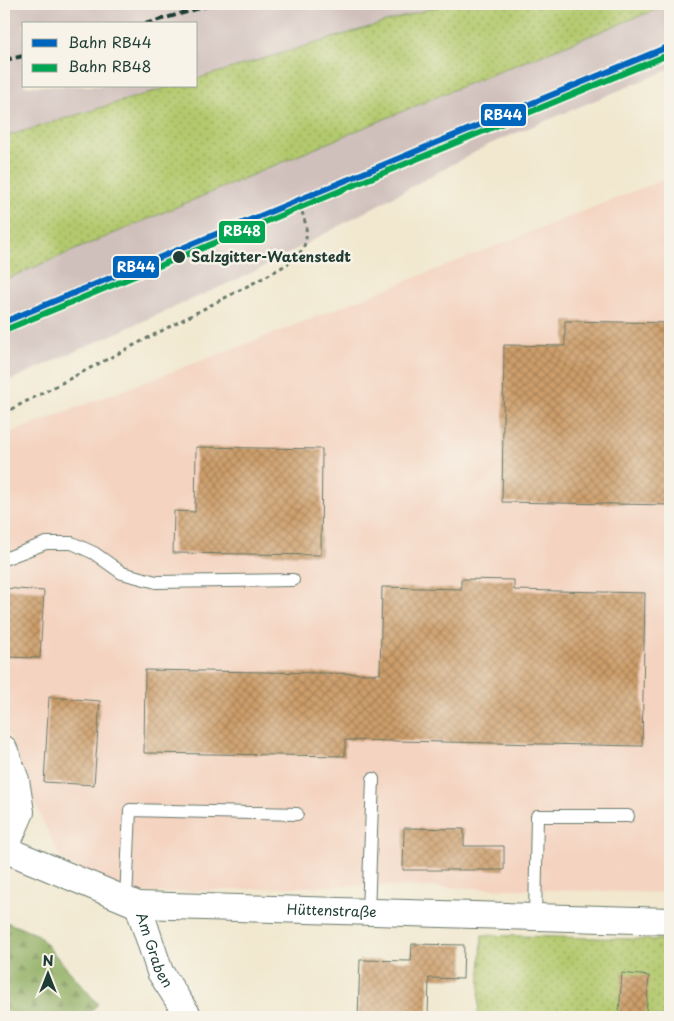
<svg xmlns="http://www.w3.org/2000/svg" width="674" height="1021" font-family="'Playpen Sans',sans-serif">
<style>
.built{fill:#f4d3c0}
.industrial{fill:#d0c0bc}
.grass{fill:url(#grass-dots);stroke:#698350}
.forest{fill:url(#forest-firs);stroke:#56754a}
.building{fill:url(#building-cross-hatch)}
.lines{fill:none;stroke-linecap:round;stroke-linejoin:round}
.lane-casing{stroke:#68796a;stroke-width:14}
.street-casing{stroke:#68796a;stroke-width:28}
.path{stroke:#68796a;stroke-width:3;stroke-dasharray:4 4;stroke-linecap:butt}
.lane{stroke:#fff;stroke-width:12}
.street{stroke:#fff;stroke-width:26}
.rail{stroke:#1f3d34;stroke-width:4;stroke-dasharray:8 4;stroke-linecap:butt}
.rail-1-casing{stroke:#f7f3e8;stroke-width:10}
.rail-2-casing{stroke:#f7f3e8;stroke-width:10}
.rail-1{stroke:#0065bd;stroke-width:6}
.rail-2{stroke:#00a651;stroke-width:6}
.stop-dot{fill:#1f3d34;stroke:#f7f3e8;stroke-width:2}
.labels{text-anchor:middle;stroke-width:5;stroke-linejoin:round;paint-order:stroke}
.stop-label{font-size:14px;font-weight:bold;fill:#1f3d34;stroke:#f7f3e8;text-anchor:start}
.street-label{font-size:14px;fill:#1f3d34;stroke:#f7f3e8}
.line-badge{stroke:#f7f3e8;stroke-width:2}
.badge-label{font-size:14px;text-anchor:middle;font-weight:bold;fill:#fff}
</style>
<defs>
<pattern id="grass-dots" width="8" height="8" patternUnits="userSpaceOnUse" patternTransform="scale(1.25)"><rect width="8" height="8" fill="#b3c96d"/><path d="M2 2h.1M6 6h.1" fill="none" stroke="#91a45a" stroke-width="1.8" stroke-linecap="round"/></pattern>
<pattern id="forest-firs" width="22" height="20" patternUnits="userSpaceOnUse" patternTransform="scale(1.25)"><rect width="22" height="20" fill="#8ead60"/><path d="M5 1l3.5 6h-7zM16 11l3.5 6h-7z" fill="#738e50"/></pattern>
<pattern id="building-cross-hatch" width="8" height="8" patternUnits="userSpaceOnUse" patternTransform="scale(1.25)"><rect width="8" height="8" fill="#ce9e6a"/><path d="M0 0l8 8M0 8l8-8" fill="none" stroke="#a78258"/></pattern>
</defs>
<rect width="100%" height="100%" fill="#f7f3e8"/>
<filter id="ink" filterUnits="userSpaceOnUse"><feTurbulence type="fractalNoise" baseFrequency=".02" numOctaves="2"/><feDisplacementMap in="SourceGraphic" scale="10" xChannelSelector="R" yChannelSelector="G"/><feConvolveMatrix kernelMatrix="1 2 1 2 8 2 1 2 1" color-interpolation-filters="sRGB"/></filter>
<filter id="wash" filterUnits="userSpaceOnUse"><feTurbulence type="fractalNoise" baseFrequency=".0096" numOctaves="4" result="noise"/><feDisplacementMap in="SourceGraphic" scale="20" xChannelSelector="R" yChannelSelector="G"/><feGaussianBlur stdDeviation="1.12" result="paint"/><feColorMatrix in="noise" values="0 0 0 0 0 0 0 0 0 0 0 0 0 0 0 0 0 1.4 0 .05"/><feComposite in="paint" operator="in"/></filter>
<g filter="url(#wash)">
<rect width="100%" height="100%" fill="#f1e8cf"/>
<path class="built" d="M670,177V893L354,885L129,894L62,861L40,815L4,723V435L288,328Z"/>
<g class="industrial">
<path d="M4,4H446L196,79V24H24V86H172L4,137Z"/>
<path d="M670,4V69L490,144L258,270L4,383V280L460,87Z"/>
</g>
<g class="grass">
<path d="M446,4H670L460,87L4,280V137L172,86H196V79Z"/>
<path d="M482,935L670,940V1017H478Z"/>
</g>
<path class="forest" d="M4,921L38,935L98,1004L86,1017H4Z"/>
<g id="blocks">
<g class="building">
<path d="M565,321L670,323V505L502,502L504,345L565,346Z"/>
<path d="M196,447L322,449L321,555L173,553L174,511L195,512Z"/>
<path d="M461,579L514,580V590L645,593L642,746L345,740V756L144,753L145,670L380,674L382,587L461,589Z"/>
<path d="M4,588L44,591L40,658L4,657Z"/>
<path d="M49,697L100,701L94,785L44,782Z"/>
<path d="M404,828L464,829V846H504V870H403Z"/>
<path d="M412,944L464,945L463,979L429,978L428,1017H358L360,960L411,961Z"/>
<path d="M622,973L649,976L646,1014L619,1013Z"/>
</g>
</g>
</g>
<g filter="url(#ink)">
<use href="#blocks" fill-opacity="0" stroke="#68796a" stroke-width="1"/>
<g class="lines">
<defs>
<g id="lane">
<path d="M4,559L46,543H72L94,553L122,573L156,582L293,580"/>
<path d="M126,900L130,810L297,814"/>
<path d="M368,912L373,779"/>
<path d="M535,917L537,816H628"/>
</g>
<g id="street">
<path d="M4,749L16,780L21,812L5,849"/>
<path id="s1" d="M4,849L138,905L670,921"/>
<path id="s2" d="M138,905L160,972L189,1017"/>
</g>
</defs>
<use href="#lane" class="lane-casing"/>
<use href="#street" class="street-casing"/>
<path class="path" d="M4,413L261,279C291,262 317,253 302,212"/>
<use href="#lane" class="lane"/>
<use href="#street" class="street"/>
<g class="rail">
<path d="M145,24L214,4"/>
<path d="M4,60L24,56"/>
</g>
<defs>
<path id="rail-1" d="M4,322L670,46"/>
<path id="rail-2" d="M7,329L670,54"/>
</defs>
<use href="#rail-1" class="rail-1-casing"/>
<use href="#rail-2" class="rail-2-casing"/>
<use href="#rail-1" class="rail-1"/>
<use href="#rail-2" class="rail-2"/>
</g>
</g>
<circle class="stop-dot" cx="179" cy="257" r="7"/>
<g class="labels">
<g class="stop-label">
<text x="191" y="262">Salzgitter-Watenstedt</text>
</g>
<g class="street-label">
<text dy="5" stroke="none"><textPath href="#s1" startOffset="339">Hüttenstraße</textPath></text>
<text dy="5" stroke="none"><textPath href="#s2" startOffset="48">Am Graben</textPath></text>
</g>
</g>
<g class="line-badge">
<rect x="480" y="103" width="47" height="24" rx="5" fill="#0065bd"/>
<rect x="218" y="220" width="48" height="24" rx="5" fill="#00a651"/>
<rect x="112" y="255" width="48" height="24" rx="5" fill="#0065bd"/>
</g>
<g class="badge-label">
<text x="503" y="120">RB44</text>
<text x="242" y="236">RB48</text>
<text x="136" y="272">RB44</text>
</g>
<rect width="674" height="1021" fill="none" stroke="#f7f3e8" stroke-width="20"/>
<rect x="22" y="22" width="175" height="65" fill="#f7f3e8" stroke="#a1aaa0"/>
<rect x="32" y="39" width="25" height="8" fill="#0065bd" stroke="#a1aaa0"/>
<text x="68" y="48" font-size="15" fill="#1f3d34">Bahn RB44</text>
<rect x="32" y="64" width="25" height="8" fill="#00a651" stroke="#a1aaa0"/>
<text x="68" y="72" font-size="15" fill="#1f3d34">Bahn RB48</text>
<g transform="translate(48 974)" stroke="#f7f3e8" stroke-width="4" paint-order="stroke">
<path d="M0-4L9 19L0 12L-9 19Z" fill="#1f3d34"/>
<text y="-8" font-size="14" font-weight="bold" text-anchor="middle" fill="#1f3d34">N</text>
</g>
</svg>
